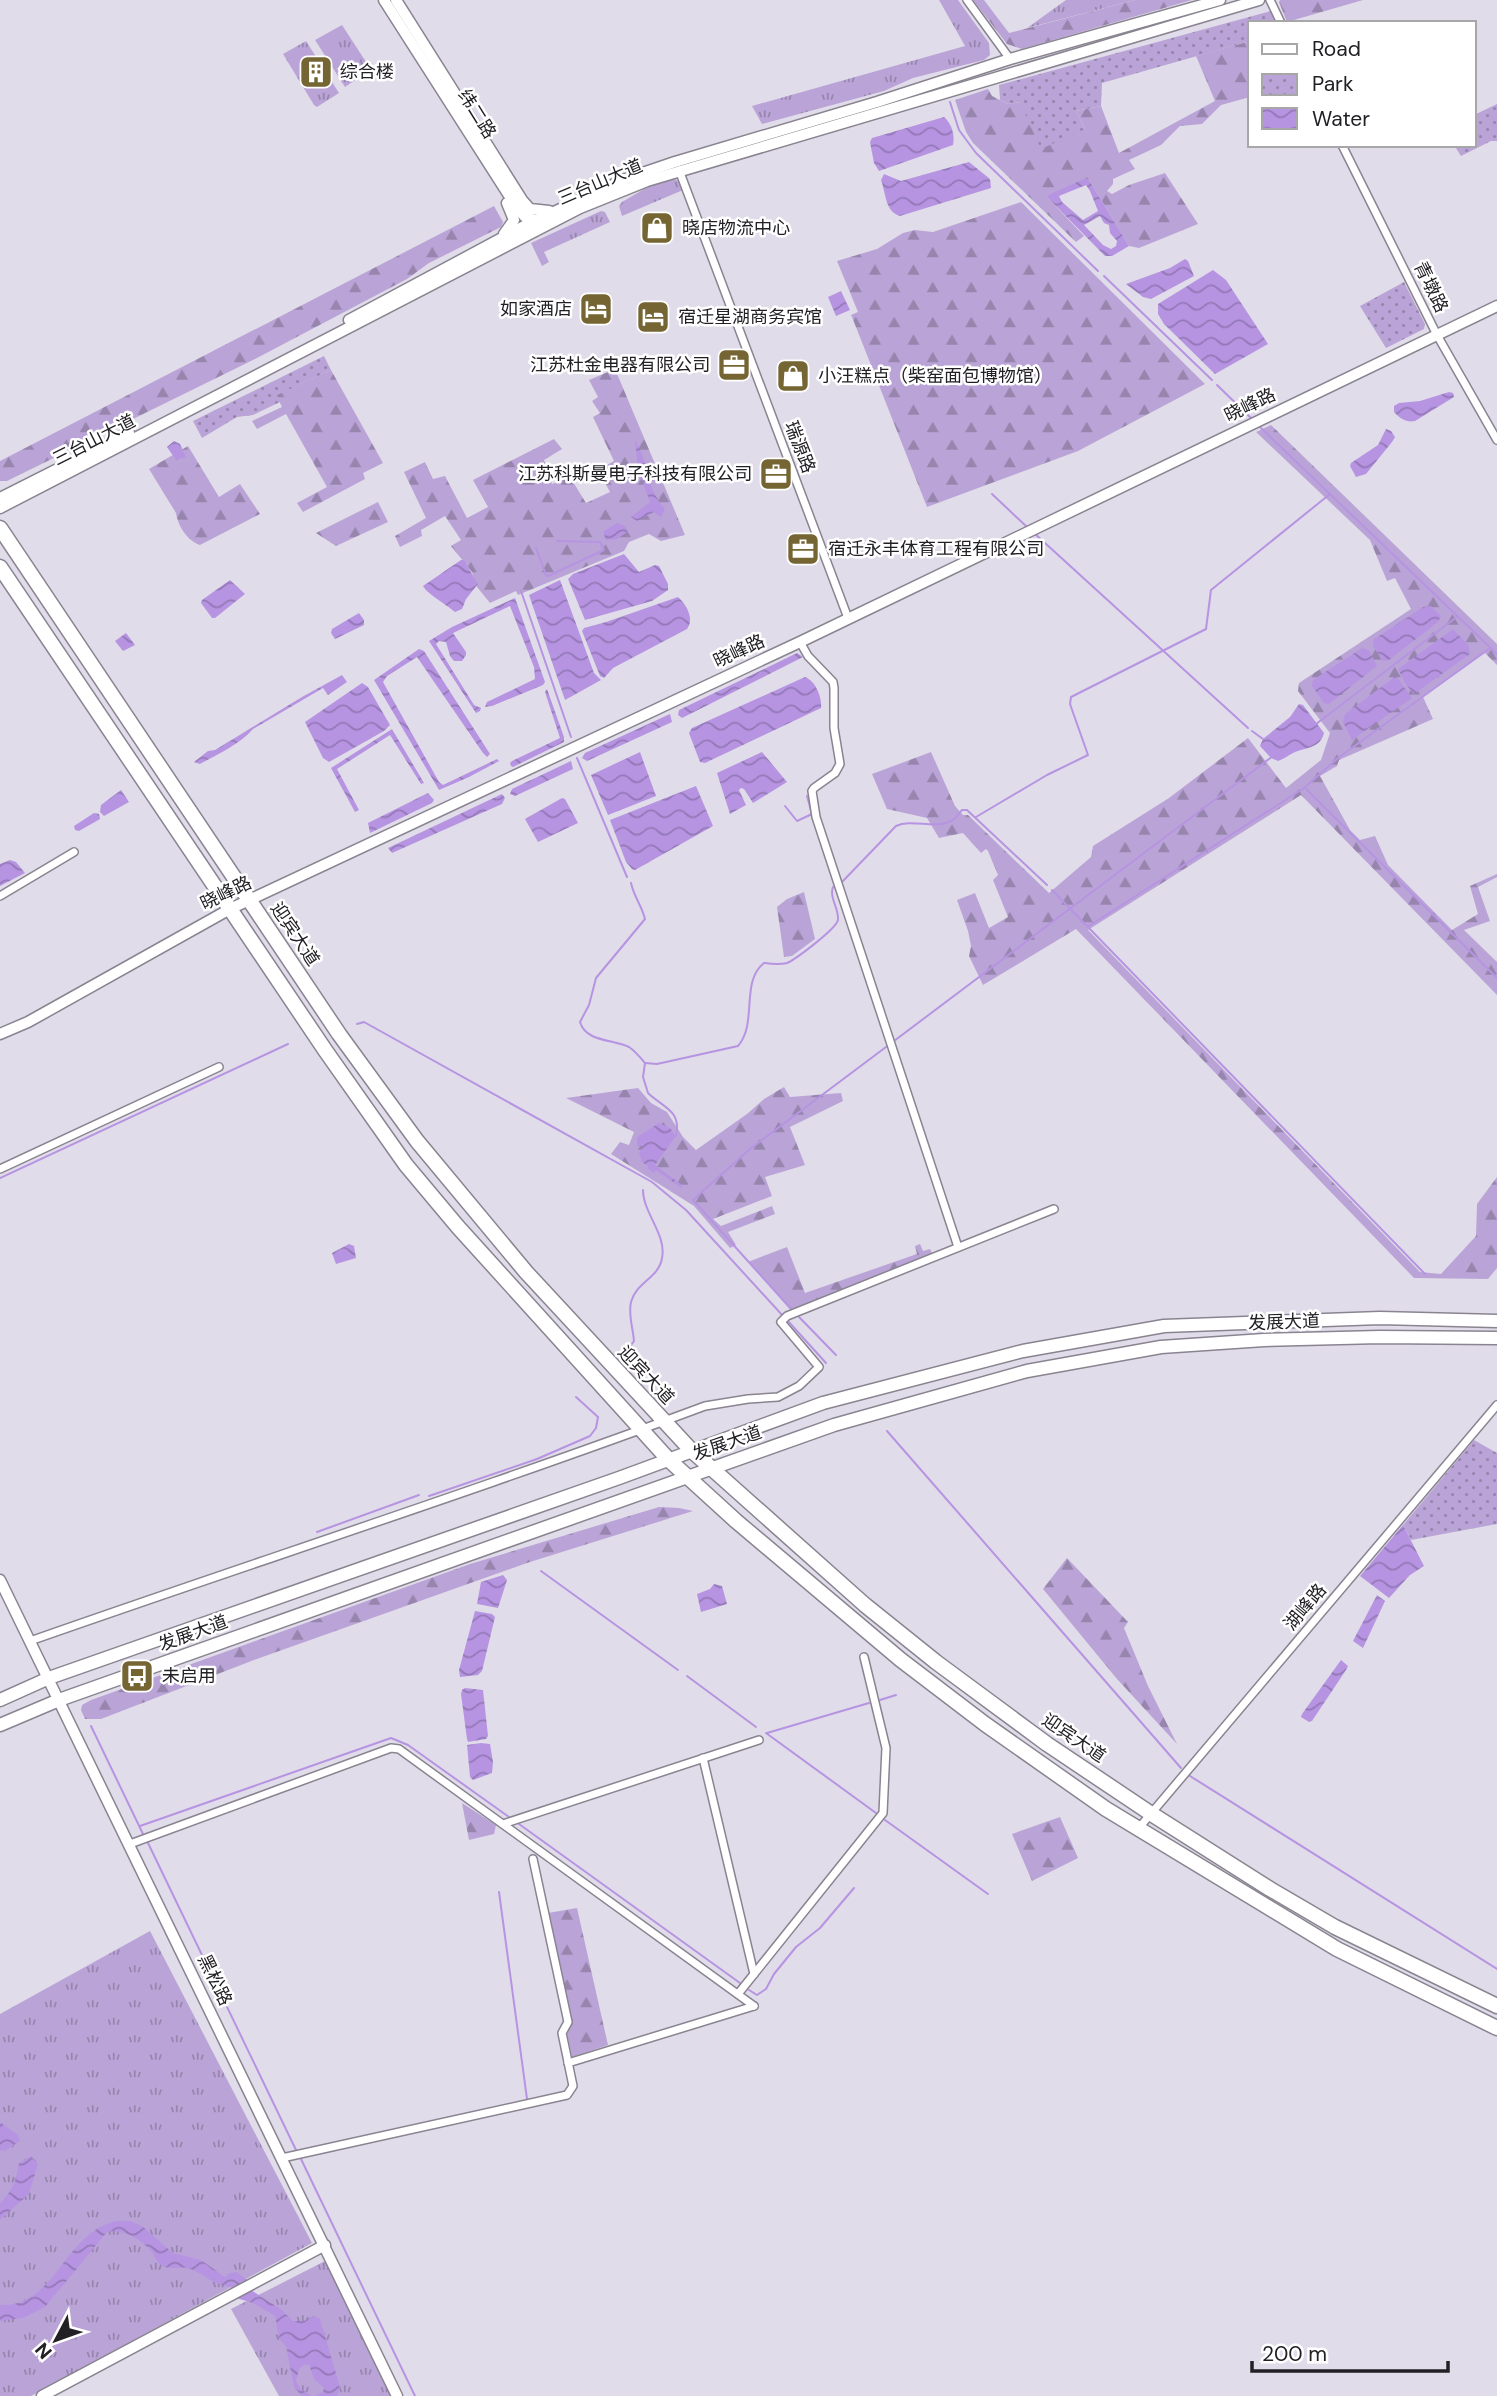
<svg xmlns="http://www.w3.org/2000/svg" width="1497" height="2396" font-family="'DM Sans','Noto Sans SC',sans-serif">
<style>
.grass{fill:url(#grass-tufts)}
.forest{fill:url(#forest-firs)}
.park{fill:url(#park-dots)}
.water{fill:url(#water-waves);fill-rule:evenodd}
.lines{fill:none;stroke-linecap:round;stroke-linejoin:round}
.stream{stroke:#b694e2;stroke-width:2}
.street-casing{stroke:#898490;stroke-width:10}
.secondary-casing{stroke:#898490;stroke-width:13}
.primary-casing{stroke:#898490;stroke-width:15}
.highway-casing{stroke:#898490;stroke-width:17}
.street{stroke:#fff;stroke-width:7}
.secondary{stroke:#fff;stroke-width:10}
.primary{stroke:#fff;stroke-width:12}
.highway{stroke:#fff;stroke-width:14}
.labels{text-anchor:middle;stroke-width:5;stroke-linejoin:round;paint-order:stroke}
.poi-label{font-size:18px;fill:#222025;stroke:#fff;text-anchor:start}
.street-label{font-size:18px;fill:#222025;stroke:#fff}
</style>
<defs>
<pattern id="grass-tufts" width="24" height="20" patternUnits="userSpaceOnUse" patternTransform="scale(1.75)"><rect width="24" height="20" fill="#baa4d7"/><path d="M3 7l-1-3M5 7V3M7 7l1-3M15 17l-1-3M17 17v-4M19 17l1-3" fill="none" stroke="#9785ae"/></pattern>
<pattern id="forest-firs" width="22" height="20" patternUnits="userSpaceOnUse" patternTransform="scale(1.75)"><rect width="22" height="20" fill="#baa4d7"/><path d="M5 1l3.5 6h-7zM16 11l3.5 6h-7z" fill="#9785ae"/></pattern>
<pattern id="park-dots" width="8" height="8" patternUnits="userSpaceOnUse" patternTransform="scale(1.75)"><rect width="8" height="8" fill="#baa4d7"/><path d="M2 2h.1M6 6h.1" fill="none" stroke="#9785ae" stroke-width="1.8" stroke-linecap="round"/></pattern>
<pattern id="water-waves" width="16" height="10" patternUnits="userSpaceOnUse" patternTransform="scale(1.75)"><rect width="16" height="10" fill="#b694e2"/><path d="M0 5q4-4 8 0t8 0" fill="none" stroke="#9478b7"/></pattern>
</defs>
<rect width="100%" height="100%" fill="#e1dce9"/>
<g class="grass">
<path d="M939,0H958L989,43L990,55L984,60L913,78L884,91L762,124L752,106L965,46Z"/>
<path d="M1066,0H1135L1027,28Z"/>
<path d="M342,25L370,68L367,72L345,87L315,40Z"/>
<path d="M306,41L339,93L317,107L314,105L283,54Z"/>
<path d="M673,178L680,182L683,190L622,216L619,206L622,202L651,185Z"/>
<path d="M601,211L605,212L610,222L544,252L549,262L542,266L531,243Z"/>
<path d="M150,1931L312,2243L31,2396H0V2014Z"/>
<path d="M327,2260L393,2396H279L231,2309Z"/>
</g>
<g class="forest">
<path d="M973,0H984L1009,33L1135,0H1192L1022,49L1007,44Z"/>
<path d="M1280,0H1363L1287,22L1279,2Z"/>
<path d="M1250,41V97L1221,105L1202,124L1180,126L1161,145L1129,160L1135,169L1113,179V184L1107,191L1112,194L1129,185L1165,173L1198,224L1139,248L1129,246L1089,180L1046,196L1084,236L1076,242L973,143L966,132L955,100L988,89L992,96L1008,104L1020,102L1085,129L1076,111L1101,106L1119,153L1215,101L1196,56Z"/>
<path d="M1021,202L1205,384L1078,451L927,507L852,317L851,315L858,312L837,261L877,249L903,233L915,230L933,232Z"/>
<path d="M494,206L503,222L501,227L429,263L407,279L257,358L7,481H0V461Z"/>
<path d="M615,369L685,535L661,541L649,534L629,542L624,551L518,595L516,591L490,603L477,587L472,572L451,546L461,540L445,516L421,530L422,536L400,547L395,536L426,518L404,472L425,462L433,479L445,476L467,518L488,507L473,480L554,439L562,449L544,460L552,484L570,477L586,503L610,492L598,470L614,461L593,417L600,413L592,401L598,397L589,380Z"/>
<path d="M331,370L383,463L363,473L365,479L303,512L297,503L327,487L286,414L257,429L252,421L282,407L276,395Z"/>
<path d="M1271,425L1497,644V665L1485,653L1423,697L1433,719L1339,760L1337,766L1320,776L1350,830L1360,840L1375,836L1388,865L1452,930L1478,914L1470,886L1497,874V877L1478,887L1490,921L1464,930L1497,962V995L1301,795L1088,930L1420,1272L1441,1274L1476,1236L1477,1204L1497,1177V1268L1488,1279L1414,1278L1076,929L983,985L969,956L971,946L968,931L957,900L975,893L989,928L1008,917L993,880L998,875L988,851L986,849L981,853L963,833L939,838L927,818L887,809L872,774L931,752L955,806L963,815H968L1049,893L1091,857L1093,846L1169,798L1248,738L1286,788L1321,760L1330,733L1298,691L1299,683L1411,609L1395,578L1387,581L1370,540L1256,432Z"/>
<path d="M188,446L219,497L240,484L260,514L200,545C188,541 178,527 176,513L149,469Z"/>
<path d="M378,502L388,522L336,546L316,533Z"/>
<path d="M804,892L815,939L792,956L784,957L777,907L787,899Z"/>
<path d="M784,1087L790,1097L841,1093L843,1101L790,1127L805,1165L765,1177L772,1196L713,1219L721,1226L772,1206L775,1214L728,1232L736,1245L730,1248L694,1206L611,1154L620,1142L629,1145L634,1132L566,1098L638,1088L651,1103L667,1112L683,1137L696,1150L747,1114L764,1099Z"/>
<path d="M920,1244L923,1251L930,1249L933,1255L793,1311L748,1262L787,1247L805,1293L917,1254L915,1246Z"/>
<path d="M659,1507L679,1508L693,1511L530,1562L254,1660L101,1719H85L81,1710L82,1705L91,1700L470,1564Z"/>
<path d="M1067,1558L1128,1622L1124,1628L1148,1686L1177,1744L1117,1679L1043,1589Z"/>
<path d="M462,1803L496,1825L494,1834L469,1840Z"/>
<path d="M1060,1817L1078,1858L1032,1881L1012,1834Z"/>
<path d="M577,1908L608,2045L572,2057L567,2034L572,2022L548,1913Z"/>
</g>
<g class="park">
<path d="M1271,11L1276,23H1250V41L1102,83L1101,106L1076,111L1085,129L1041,149L1020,102L1008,104L1000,100L999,85Z"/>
<path d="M1497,104V141H1491L1461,156L1454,145H1474V115Z"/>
<path d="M1404,282L1425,324L1424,329L1386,348L1360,306Z"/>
<path d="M324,356L331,370L277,395L280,402L253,415L237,417L202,438L193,421Z"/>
<path d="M1474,1440L1497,1453V1524L1411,1540L1403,1525Z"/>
</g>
<g class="water">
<path d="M944,117C952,124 955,135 953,145L879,171L874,163L870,142L872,138Z"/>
<path d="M969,162L990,179L991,188L900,216C885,212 886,193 881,180L884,174L901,181Z"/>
<path d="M1086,178L1089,180L1129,246L1112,256H1105L1046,196ZM1086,185L1090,191L1098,211L1083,220L1062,202L1059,196ZM1100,216L1104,223L1109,225L1110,233L1117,241L1116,246L1111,249L1103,245L1084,225Z"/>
<path d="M1185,259L1188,261L1194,276L1151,299L1143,297L1126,284L1170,268Z"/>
<path d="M1213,270L1226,280L1268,344L1215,374L1164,324L1158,314V304Z"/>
<path d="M841,291L850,310L836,316L828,297Z"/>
<path d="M1449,392L1453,393L1454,397L1415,421C1407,423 1399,418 1394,412V406L1399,403L1420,401Z"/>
<path d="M1386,429L1391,431L1395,437L1392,442L1366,474L1356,477L1350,466L1351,463L1378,445Z"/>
<path d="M635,440C650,464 644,485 665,509L661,517L654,512L637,521L631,517L650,502L638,469Z"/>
<path d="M174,441L180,444L186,457L176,460L167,447Z"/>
<path d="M617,523L625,526L627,532L617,539L605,540L604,531Z"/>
<path d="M624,554L639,572L655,565L659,566L668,584V590L652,601L585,620L568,579L573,574Z"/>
<path d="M461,560H464L478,584L466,599L462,609L455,612C447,605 426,593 423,586Z"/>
<path d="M230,580L245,594L215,618H212L201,603L202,600Z"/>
<path d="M560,580L594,673L601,680L565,700L529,595Z"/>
<path d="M678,597C686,604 695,619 687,629L613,668L604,678L600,676L582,631L584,628L606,622Z"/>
<path d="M515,598L545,682L543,685L492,706L485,707L487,702L535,679L534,667L510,606L453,633L466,652V655L462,661H454L450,656L446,642L439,641L436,644L474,705L481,708L480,711L476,713L429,641L452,627Z"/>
<path d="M1431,606L1441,616L1438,622L1389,660L1383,661L1373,646V640L1423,607Z"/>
<path d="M359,613L364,620V625L335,639L331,633L332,629Z"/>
<path d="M1453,629L1469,646L1470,654L1414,694L1406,685L1398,669Z"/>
<path d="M126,633L135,645L123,651L115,641Z"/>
<path d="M1362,648L1369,650L1377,666L1329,704L1324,703L1312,686L1313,680Z"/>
<path d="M419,649L424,651L490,754L487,757L483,753L417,657L387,676L383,682L439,782L443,785L497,759L499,761L469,777L439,790L374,680Z"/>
<path d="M797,653L803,657L801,658L686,716L682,718L678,715L679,710Z"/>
<path d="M342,675L347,682L328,695L323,688L253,729C240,744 218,754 200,764L194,762L208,751L215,750L302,697Z"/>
<path d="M1396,676L1412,698L1352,740L1343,722L1345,714Z"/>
<path d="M805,677C816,681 822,698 821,708L705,763L700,762L689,733L692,728Z"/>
<path d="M362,683L368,687L390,725L384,731L329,762L323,758L305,722Z"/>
<path d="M547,689L564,737V742L513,767L511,766L510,763L512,761L560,738L545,692Z"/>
<path d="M1299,704L1303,705L1324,733C1320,749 1306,747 1293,753C1287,756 1284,759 1278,761L1271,758L1260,746L1263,739L1290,717Z"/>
<path d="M670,714L672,722L587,761L582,758L585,753Z"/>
<path d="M392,729L424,783L421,784L390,735L337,769L359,810L355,812L331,768Z"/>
<path d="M640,752L656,796L608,815L591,775Z"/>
<path d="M762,752L787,782L753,803L744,789L741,788L739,790L746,805L730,814L717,773Z"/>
<path d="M571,761L573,769L515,796L510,794L512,789Z"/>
<path d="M696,786L713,826L635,870L632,869L626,862L610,820Z"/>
<path d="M121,790L129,802L104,816L100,812L101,805Z"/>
<path d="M428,793L434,800L432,803L370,833L368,823Z"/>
<path d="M502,794L505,798L502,804L392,853L388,848Z"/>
<path d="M562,798L565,799L578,823L538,842L525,819Z"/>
<path d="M94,813L99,814L100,819L79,831L75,830L74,826Z"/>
<path d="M10,860L16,862L25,873L0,886V864Z"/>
<path d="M659,1123L670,1128L676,1136L655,1165L682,1185L681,1188L656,1170L654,1173L648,1169V1166L642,1162L639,1153L643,1146H637V1137Z"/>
<path d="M349,1244L354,1246L356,1258L336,1264L332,1253Z"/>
<path d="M1403,1525L1424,1566L1410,1575L1389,1598L1360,1576Z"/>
<path d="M503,1575L507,1580L498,1608L477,1604L481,1582Z"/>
<path d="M714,1584L722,1586L727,1604L701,1612L697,1594L710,1589Z"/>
<path d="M1377,1595L1385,1601L1363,1648L1353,1641Z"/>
<path d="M475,1611L492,1614L495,1617L482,1671L478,1675L460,1677L459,1670Z"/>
<path d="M1341,1660L1348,1666L1346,1670L1312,1721L1309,1722L1301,1717L1302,1714Z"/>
<path d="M465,1688L483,1690L488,1736L486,1739L468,1742L467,1739L461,1694L462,1690Z"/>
<path d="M481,1743L490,1744L493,1762L492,1773L473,1780L470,1777L467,1745Z"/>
<path d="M0,2122L18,2135L20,2141L5,2151L0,2150Z"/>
<path d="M31,2156L38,2164L29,2194L0,2220V2203C13,2191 16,2180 19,2163Z"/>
<path d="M115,2221H130L142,2226L173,2253L201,2260L225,2277L230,2273L237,2272L250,2282L236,2290C230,2286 223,2286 216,2283C205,2278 199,2271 187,2268C178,2266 168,2271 160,2264C156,2261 154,2255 151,2251C141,2239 122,2228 107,2232L45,2307L23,2318L0,2321V2305C46,2307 60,2256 91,2233C98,2227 107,2224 115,2221Z"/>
<path d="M251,2290L282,2310L293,2321H304L314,2316L320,2319L338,2380L340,2389L337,2396H315L323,2392L324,2388L314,2379L309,2365H304L299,2369L296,2381L301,2389L311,2396H302L294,2387L286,2346L279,2339L275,2316L253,2303L236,2298Z"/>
</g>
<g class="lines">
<g class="stream">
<path d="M950,102L959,130L976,153L1098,271"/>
<path d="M1104,276L1212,380"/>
<path d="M1217,385L1251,418"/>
<path d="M1260,427L1497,654"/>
<path d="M992,494L1027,527"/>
<path d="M1034,533L1248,728"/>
<path d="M536,548L546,575L548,576L604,550L600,542L557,541"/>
<path d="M521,591L571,737"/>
<path d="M1316,724L1458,616"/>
<path d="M1252,731L1263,739"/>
<path d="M577,758L627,877"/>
<path d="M1306,789L1497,978"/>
<path d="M785,806L797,821L812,814L807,796"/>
<path d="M976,817L1047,775L1088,755L1070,704L1071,697L1206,629L1211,590L1330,494"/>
<path d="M842,882L896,826C913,818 939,831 954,819C957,817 959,813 962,810H967L1047,885"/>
<path d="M631,883C634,897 642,906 645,919L596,978L589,1005L580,1022C586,1042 612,1039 629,1047C635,1051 640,1057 645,1063L643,1077L648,1093C662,1107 682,1110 676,1136"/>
<path d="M1052,890L1425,1274"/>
<path d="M1089,926L1304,788L1338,758L1490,648"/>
<path d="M357,1024L364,1022L652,1182L686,1210L783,1316"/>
<path d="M894,1041L1273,756"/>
<path d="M645,1063L657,1064L738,1046C758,1023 740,982 764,963C772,964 779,965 787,963C796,959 836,929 838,920C839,908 829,898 833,887"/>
<path d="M0,1178L288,1044"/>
<path d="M791,1309L693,1200L750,1149L890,1044"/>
<path d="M799,1317L836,1355"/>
<path d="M787,1320L826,1363"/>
<path d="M629,1348L634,1341C633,1328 628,1315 631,1302C636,1282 659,1278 662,1258C667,1235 643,1213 643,1190"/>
<path d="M887,1431L1181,1768"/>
<path d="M429,1496L537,1459L590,1436L596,1428L598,1417L576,1397"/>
<path d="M317,1532L419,1495"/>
<path d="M541,1571L678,1670"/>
<path d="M687,1676L756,1727"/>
<path d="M880,1700L896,1695"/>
<path d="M91,1726L143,1834"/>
<path d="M766,1733L876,1813"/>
<path d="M767,1733L869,1703"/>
<path d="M1190,1776L1497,1969"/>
<path d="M885,1820L988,1894"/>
<path d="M519,1824L740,1983"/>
<path d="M140,1826L391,1738L408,1745L509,1817"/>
<path d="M148,1843L296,2150"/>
<path d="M499,1892L527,2099"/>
<path d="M749,1990L757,1995L766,1989L774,1974L796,1947L820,1928L854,1888"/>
<path d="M301,2159L415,2396"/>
</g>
<defs>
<g id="street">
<path d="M967,0L1010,59"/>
<path d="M1270,0L1281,23"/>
<path d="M1342,145L1437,335L1497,440"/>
<path d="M679,170L848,618"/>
<path d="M800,642L808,656L833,682L834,688V728L840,764L835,773L814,788L812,791L816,817L958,1247"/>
<path d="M0,896L74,852"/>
<path d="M0,1169L219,1067"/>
<path d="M30,1641C255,1562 482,1489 705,1406L748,1399L778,1397L799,1386L819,1367L781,1322L787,1316L1054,1209"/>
<path d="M703,1758L754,1974"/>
<path d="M503,1824L759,1740"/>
<path d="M1138,1829L1497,1405"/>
<path d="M130,1844L391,1748L399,1749L754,2006"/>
<path d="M738,1994L883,1813L886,1748L864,1657"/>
<path d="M568,2063L754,2006"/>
<path d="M282,2158L567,2095L573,2086L562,2033L568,2022L533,1859"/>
</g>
<g id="secondary">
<path d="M384,0L517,208L525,217L539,221"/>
<path d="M396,0L522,200L530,209L549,211"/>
<path d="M504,234L514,220L507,203"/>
<path d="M349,320L530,223L628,178L675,162L877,102L1010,59L1220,0"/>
<path d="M0,498L129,433"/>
<path d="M0,508L580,208L647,181L1259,0"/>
<path d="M0,1034L28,1022L230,909L800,642L1497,306"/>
<path d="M0,1580L397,2396"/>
<path d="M42,2396L325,2245"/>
</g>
<g id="primary">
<path d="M0,1700L49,1678L619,1478L823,1403L1023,1351L1164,1326L1380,1318L1497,1321"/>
<path d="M0,1725L59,1700L834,1425L1027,1371L1161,1347L1264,1340L1380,1337L1497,1338"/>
</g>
<g id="highway">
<path d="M0,528L339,1034L417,1141L526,1272L691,1450L865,1605L936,1662L1047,1744L1150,1813L1270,1889L1335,1927L1497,2006"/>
<path d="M0,567L325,1050L406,1165L458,1227L668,1459L736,1521L901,1660L985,1724L1106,1809L1337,1949L1497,2028"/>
</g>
</defs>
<use href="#street" class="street-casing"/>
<use href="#secondary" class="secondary-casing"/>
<use href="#primary" class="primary-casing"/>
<use href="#highway" class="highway-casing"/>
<use href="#street" class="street"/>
<use href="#secondary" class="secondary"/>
<use href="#primary" class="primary"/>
<use href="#highway" class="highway"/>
</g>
<defs>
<symbol id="building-square" viewBox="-11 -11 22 22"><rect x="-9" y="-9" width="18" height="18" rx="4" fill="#746533" stroke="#fff"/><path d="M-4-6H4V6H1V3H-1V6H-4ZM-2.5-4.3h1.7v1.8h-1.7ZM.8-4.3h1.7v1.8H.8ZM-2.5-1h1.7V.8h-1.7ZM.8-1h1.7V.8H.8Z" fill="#fff"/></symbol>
<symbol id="shop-square" viewBox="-11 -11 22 22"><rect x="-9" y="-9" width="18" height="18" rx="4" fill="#746533" stroke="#fff"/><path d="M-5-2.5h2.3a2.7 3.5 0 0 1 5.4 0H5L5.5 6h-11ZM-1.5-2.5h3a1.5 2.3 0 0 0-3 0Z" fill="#fff"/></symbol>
<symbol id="hotel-square" viewBox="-11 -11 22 22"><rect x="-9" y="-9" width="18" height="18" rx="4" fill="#746533" stroke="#fff"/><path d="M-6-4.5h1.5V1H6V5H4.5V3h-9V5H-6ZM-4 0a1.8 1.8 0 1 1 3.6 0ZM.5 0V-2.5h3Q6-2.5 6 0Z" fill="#fff"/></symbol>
<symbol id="office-square" viewBox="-11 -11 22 22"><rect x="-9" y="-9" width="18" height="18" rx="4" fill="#746533" stroke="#fff"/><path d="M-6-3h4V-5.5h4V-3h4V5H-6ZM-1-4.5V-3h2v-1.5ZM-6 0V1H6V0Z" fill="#fff"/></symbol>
<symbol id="bus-square" viewBox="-11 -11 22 22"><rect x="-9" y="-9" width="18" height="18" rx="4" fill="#746533" stroke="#fff"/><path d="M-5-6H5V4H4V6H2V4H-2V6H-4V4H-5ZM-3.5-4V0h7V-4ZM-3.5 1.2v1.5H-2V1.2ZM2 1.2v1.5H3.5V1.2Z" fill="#fff"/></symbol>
</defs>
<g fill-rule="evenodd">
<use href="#building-square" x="297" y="53" width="38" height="38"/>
<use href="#shop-square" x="638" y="209" width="38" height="38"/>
<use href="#hotel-square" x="577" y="290" width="38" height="38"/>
<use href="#hotel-square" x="634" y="298" width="38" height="38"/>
<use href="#office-square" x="715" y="346" width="38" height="38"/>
<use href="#shop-square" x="774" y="357" width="38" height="38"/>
<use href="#office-square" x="757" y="455" width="38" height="38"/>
<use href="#office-square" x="784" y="530" width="38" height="38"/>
<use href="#bus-square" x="118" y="1657" width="38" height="38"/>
</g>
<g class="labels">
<g class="poi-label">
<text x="340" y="78">综合楼</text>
<text x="682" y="234">晓店物流中心</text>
<text x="572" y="315" text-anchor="end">如家酒店</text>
<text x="678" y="323">宿迁星湖商务宾馆</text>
<text x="710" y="371" text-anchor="end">江苏杜金电器有限公司</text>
<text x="818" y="382">小汪糕点（柴窑面包博物馆）</text>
<text x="752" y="480" text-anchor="end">江苏科斯曼电子科技有限公司</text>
<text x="828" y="555">宿迁永丰体育工程有限公司</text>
<text x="162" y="1682">未启用</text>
</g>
<g class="street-label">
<text transform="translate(477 114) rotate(58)" y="6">纬二路</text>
<text transform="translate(600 182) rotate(-23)" y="6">三台山大道</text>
<text transform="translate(1431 287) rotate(64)" y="6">青墩路</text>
<text transform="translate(1250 405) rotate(-26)" y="6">晓峰路</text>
<text transform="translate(94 440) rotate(-27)" y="6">三台山大道</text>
<text transform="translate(800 447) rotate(69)" y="6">瑞源路</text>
<text transform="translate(739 651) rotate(-25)" y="6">晓峰路</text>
<text transform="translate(226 893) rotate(-26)" y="6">晓峰路</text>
<text transform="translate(295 934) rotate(56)" y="6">迎宾大道</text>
<text transform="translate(1284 1322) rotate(-2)" y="6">发展大道</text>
<text transform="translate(646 1375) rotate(47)" y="6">迎宾大道</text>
<text transform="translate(727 1443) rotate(-19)" y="6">发展大道</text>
<text transform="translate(1305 1607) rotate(-50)" y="6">湖峰路</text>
<text transform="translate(193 1633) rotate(-20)" y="6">发展大道</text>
<text transform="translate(1074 1738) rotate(34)" y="6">迎宾大道</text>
<text transform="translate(215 1980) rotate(64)" y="6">黑松路</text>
</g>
</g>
<rect x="1248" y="21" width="228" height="126" fill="#ffffff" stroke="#a7a6a8" stroke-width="2"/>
<rect x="1262" y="44" width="35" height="10" fill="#ffffff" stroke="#a7a6a8" stroke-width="2"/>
<text x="1312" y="56" font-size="21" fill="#222025">Road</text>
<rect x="1262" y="74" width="35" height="21" fill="url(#park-dots)" stroke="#a7a6a8" stroke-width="2"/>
<text x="1312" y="91" font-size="21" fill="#222025">Park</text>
<rect x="1262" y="108" width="35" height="21" fill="url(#water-waves)" stroke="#a7a6a8" stroke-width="2"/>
<text x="1312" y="126" font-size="21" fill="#222025">Water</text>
<g transform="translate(56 2340) rotate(229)" stroke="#ffffff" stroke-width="5" paint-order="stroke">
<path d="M0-5L12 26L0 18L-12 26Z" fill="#222025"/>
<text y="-10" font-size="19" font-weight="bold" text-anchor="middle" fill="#222025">N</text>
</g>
<path d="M1252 2361v10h196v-10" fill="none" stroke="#222025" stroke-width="3.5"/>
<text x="1262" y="2361" font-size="21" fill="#222025" stroke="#ffffff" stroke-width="5" paint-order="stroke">200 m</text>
</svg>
